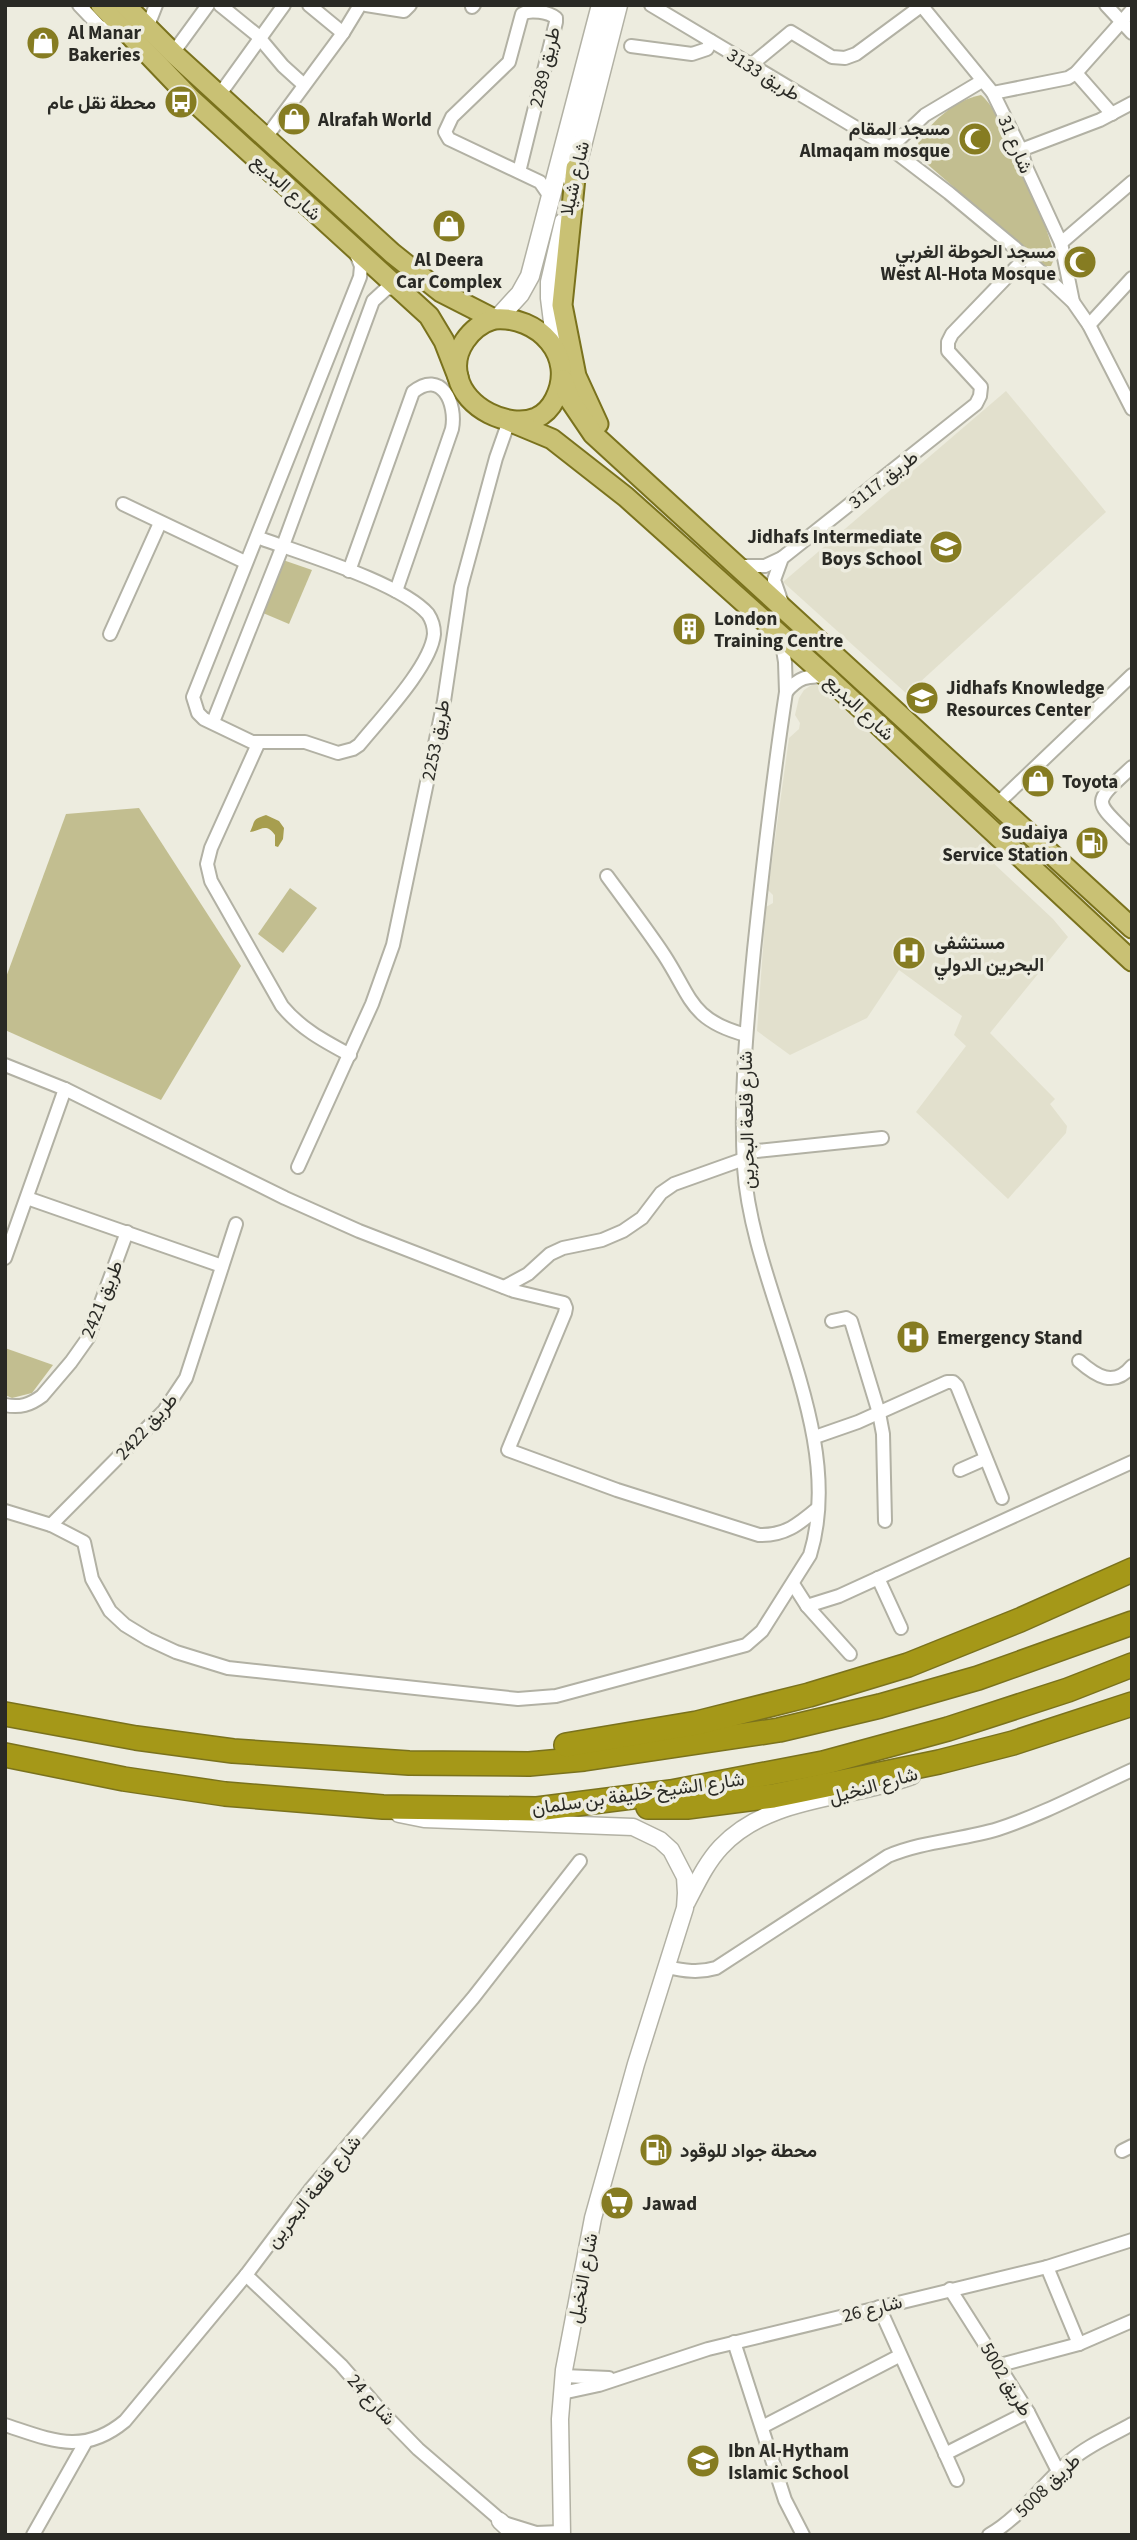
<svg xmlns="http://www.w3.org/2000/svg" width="1137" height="2540" font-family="'Source Sans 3',Vazirmatn,sans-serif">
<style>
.built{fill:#e2e0cd}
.green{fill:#c2be90}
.water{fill:#a79e4f}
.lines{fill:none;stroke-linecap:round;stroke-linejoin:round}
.minor-casing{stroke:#b2b1a4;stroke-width:16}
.tertiary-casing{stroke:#b2b1a4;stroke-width:19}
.secondary-casing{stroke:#b2b1a4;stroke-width:21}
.primary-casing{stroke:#7a721d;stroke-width:23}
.motorway-casing{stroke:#7a721d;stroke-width:26}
.minor{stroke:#fff;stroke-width:12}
.tertiary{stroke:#fff;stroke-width:16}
.secondary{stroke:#fff;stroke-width:18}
.primary{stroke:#c9c174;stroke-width:19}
.motorway{stroke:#a59818;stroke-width:23}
.labels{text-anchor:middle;stroke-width:7;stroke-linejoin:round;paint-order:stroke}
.poi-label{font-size:19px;font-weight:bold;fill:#2a2a25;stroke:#edecdf;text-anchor:start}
.street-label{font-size:19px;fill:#2a2a25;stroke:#edecdf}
</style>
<rect width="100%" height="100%" fill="#edecdf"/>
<g class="built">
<path d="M1006,391L1106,512L907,694L783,582Z"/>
<path d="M813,684L820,686L992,844L989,859L1053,919L1068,937L990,1033L1055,1099L1050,1104L1067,1126L1066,1133L1008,1199L916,1112L966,1046L954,1035L962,1016L899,970L867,1018L790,1055L757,1031L766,907L773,903V895L768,890L789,738L799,729L800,723L795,715L799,698L804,690Z"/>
</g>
<g class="green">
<path d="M981,95C1006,115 1046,223 1055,257L1051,266H1045L919,157L918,140C936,119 953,101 981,95Z"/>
<path d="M283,560L312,570L289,624L263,613Z"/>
<path d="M139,808L241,966L161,1100L5,1030V980L66,814Z"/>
<path d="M290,888L317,908L283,953L258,934Z"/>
<path d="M5,1348L53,1365L32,1393L12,1398L5,1395Z"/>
</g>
<path class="water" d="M266,815L279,821L284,828L283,839L278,847L275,846V835C266,822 260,831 250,832C256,820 251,820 266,815Z"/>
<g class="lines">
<defs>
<g id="minor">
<path d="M79,5L100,27L126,30"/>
<path d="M220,5L257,35L283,66L304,85"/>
<path d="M309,5L343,33"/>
<path d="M366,5L404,11L410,5"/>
<path d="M651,5L890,148L949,193L1014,247L1073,302L1089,325L1132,409"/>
<path d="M921,5L993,93L1021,150L1026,167L1061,243L1073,302"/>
<path d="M1106,5L1132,33"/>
<path d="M472,7L474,5"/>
<path d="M147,28L156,5"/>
<path d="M631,46L692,54L707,49L711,41"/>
<path d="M173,53L208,5"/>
<path d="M751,65L791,32L832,57L845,58L856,54L921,6"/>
<path d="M1076,73L1112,114"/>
<path d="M993,93L1068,78L1076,73L1132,10"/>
<path d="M220,94L284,5"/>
<path d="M267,136L343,33L360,5"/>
<path d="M890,148L925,115L982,81"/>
<path d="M1021,150L1100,120L1132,103"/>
<path d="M519,172L556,22V18C549,12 530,9 522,14L509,62L452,117L445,132L449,139L540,182L551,198"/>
<path d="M1061,243L1132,182"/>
<path d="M1089,325L1132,278"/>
<path d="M123,504L245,562"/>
<path d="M257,537C299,553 400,582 428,614C432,620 434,628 434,634C431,666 380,719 359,745L353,749L338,753L305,742H252L204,719L198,713L193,697L360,277L361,266L356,254"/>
<path d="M739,566H765L782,558"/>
<path d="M349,571L413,392C441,369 457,403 452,429L396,591"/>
<path d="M782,603L774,580L782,558L976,404L980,396L981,387L948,351V342L952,334L1025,258"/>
<path d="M110,634L160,523"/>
<path d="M786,692C798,678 807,675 825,677"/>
<path d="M213,722L284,543L373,301L386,289L399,287"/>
<path d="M258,744L211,848L207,864L211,881L282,1006C301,1029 324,1041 350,1055"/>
<path d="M1132,767C1091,805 1093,799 1132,838"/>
<path d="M998,803L1132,675"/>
<path d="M607,876C626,902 646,928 664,955C692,998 690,1020 746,1035"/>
<path d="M5,1065L65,1089L285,1198L359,1231L514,1291L564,1303L566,1308L565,1313L508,1450L617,1490L759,1535C785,1536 799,1524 818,1508"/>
<path d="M744,1150L757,1151L882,1138"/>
<path d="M298,1167L372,1004L393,945L444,701L461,587L496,458L509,421"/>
<path d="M27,1198L222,1266"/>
<path d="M5,1258L65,1089"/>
<path d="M504,1287L528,1274L550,1254L563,1248L602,1240L623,1231L642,1218L661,1193L674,1184L744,1159"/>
<path d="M832,1321L846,1318L851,1321L879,1413L883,1434L885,1521"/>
<path d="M1079,1361C1096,1376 1114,1388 1132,1366"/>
<path d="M5,1405C20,1408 30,1405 42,1396L71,1362L88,1338L127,1232"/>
<path d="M815,1437L858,1422L947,1382H953L957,1386L1002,1498"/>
<path d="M960,1470L985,1459"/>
<path d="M5,1511L51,1525L84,1542L92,1579L110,1611L125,1625L148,1639L176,1652L228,1668L518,1699L556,1696L746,1645L762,1631L810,1555C848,1431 752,1292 744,1167C740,1095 747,1022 754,950C763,864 773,778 786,692L785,662L781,637"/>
<path d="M51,1525L164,1411L186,1378L236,1224"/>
<path d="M878,1578L901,1628"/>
<path d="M793,1584L807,1606L850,1654"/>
<path d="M807,1606L839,1596L1132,1462"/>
<path d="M667,1967C684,1971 699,1973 716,1968L888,1856C923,1841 962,1840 998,1829C1044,1814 1088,1790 1132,1770"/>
<path d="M1122,2151L1132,2146"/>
<path d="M1047,2267L1079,2344"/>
<path d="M246,2275L341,2365L381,2411L418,2449L505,2524"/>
<path d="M950,2289L1028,2412L1058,2471"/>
<path d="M879,2307L957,2480"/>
<path d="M734,2342L785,2500L803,2535"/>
<path d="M1000,2365L1079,2344L1132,2321"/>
<path d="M564,2376L609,2378"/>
<path d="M562,2393L599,2385L708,2349L1047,2267L1132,2240"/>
<path d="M5,2425C51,2440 83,2456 125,2421L246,2275L310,2190L473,1998L580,1861"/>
<path d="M762,2427L899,2356"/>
<path d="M945,2454L1028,2412"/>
<path d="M507,2524L536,2533L561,2532"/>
<path d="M33,2535L85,2443"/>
<path d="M989,2535C1021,2517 1042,2484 1070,2461C1088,2445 1111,2436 1132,2424"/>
</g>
<g id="tertiary">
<path d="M399,1814L424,1819L633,1827L660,1840L671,1850L685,1877L686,1893L685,1908L636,2064L593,2218L564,2370L560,2419L562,2535"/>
<path d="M687,1902C697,1883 706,1863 721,1847C770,1795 849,1800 912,1776"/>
<path d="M500,2521L515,2535"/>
</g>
<g id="secondary">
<path d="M573,181L618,5"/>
<path d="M498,318L520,294L530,276L601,5"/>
<path d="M557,353L550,298V282L564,222"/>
</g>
<g id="primary">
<path d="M101,5L191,99L429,316L444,341L458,377"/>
<path d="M125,5L173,53L392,253L441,292L494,319"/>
<path d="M576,168L562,305L576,376L598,424"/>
<path d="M494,319C538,315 577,356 555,399C551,407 545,414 536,418C508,429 465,408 458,377C451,351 471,326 494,319Z"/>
<path d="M563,380L570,400L593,434L1132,928"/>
<path d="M509,421L552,439L626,497L827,677L1132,961"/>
</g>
<g id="motorway">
<path d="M5,1714L136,1738L233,1751L409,1763L529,1764L584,1759L779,1730L880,1706L978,1678L1132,1623"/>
<path d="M566,1745L697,1723L809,1695L908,1665L1020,1620L1132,1570"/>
<path d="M5,1755L124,1779L225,1794L383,1807L537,1809L671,1792L823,1763L948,1729L1068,1690L1132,1665"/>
<path d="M648,1807H687L773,1796L939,1762L1013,1743L1132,1704"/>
</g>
</defs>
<use href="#minor" class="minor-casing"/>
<use href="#tertiary" class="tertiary-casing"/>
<use href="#secondary" class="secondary-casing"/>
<use href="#primary" class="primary-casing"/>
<use href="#motorway" class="motorway-casing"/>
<use href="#minor" class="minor"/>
<use href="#tertiary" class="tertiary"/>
<use href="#secondary" class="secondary"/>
<use href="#primary" class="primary"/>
<use href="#motorway" class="motorway"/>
</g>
<defs>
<symbol id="shop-disc" viewBox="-11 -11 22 22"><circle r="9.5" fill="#867c22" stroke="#edecdf"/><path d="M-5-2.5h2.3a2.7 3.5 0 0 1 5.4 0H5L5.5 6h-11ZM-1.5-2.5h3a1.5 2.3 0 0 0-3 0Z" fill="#fff"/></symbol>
<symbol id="bus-disc" viewBox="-11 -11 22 22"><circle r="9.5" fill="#867c22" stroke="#edecdf"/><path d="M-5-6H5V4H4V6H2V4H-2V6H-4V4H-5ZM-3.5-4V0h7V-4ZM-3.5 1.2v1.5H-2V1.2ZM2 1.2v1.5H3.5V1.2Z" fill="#fff"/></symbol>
<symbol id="mosque-disc" viewBox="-11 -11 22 22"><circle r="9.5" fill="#867c22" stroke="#edecdf"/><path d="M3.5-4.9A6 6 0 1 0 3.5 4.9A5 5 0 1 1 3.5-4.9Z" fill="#fff"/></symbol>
<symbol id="school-disc" viewBox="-11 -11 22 22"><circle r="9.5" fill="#867c22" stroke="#edecdf"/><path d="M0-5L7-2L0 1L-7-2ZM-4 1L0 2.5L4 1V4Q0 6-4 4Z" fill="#fff"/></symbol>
<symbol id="building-disc" viewBox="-11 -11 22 22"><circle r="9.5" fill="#867c22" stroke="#edecdf"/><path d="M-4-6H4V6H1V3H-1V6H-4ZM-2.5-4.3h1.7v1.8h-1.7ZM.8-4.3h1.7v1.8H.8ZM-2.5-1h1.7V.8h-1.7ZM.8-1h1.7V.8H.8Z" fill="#fff"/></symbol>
<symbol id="fuel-disc" viewBox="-11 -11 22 22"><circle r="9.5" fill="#867c22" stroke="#edecdf"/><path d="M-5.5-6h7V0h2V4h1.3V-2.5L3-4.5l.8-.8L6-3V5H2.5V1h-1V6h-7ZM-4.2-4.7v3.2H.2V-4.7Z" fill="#fff"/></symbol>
<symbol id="hospital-disc" viewBox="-11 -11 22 22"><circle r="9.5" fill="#867c22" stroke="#edecdf"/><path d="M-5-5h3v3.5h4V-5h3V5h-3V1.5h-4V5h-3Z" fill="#fff"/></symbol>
<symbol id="supermarket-disc" viewBox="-11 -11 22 22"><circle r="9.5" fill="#867c22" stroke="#edecdf"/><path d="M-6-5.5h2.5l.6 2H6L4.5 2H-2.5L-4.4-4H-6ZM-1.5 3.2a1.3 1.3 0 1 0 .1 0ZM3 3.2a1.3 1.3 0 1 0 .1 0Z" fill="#fff"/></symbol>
</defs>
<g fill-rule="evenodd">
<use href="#shop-disc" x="24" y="24" width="38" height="38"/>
<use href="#bus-disc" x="162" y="83" width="38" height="38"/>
<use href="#shop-disc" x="275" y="100" width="38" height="38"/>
<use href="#mosque-disc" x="956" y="120" width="38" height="38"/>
<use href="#shop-disc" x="430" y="207" width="38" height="38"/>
<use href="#mosque-disc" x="1061" y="243" width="38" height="38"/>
<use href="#school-disc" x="927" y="528" width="38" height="38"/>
<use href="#building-disc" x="670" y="610" width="38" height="38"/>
<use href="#school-disc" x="903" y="679" width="38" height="38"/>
<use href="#shop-disc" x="1019" y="762" width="38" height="38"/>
<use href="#fuel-disc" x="1073" y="824" width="38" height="38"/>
<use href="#hospital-disc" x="890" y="934" width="38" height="38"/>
<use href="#hospital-disc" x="894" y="1318" width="38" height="38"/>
<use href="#fuel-disc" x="637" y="2131" width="38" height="38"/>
<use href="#supermarket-disc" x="598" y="2184" width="38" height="38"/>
<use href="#school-disc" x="684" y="2442" width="38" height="38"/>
</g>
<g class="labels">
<g class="poi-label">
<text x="68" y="39">Al Manar<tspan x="68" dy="22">Bakeries</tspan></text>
<text x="156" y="109" text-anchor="end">محطة نقل عام</text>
<text x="318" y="126">Alrafah World</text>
<text x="950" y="135" text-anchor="end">مسجد المقام<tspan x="950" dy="22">Almaqam mosque</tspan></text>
<text x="1056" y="258" text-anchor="end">مسجد الحوطة الغربي<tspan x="1056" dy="22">West Al-Hota Mosque</tspan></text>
<text x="449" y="266" text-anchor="middle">Al Deera<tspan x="449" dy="22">Car Complex</tspan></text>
<text x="922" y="543" text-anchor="end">Jidhafs Intermediate<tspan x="922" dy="22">Boys School</tspan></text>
<text x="714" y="625">London<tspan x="714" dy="22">Training Centre</tspan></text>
<text x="946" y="694">Jidhafs Knowledge<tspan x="946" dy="22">Resources Center</tspan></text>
<text x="1062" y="788">Toyota</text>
<text x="1068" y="839" text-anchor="end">Sudaiya<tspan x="1068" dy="22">Service Station</tspan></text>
<text x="934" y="949">مستشفى<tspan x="934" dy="22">البحرين الدولي</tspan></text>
<text x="937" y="1344">Emergency Stand</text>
<text x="680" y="2157">محطة جواد للوقود</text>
<text x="642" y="2210">Jawad</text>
<text x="728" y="2457">Ibn Al-Hytham<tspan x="728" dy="22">Islamic School</tspan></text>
</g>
<g class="street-label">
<text transform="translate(544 67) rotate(-77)" y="7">طريق 2289</text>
<text transform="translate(764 74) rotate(32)" y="7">طريق 3133</text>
<text transform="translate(1016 144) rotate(67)" y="7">شارع 31</text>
<text transform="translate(574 178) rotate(-77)" y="7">شارع شيلا</text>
<text transform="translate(287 187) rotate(43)" y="7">شارع البديع</text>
<text transform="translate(883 479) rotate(-38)" y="7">طريق 3117</text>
<text transform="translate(860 707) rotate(43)" y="7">شارع البديع</text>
<text transform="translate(435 740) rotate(-79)" y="7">طريق 2253</text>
<text transform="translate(746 1120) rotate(-91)" y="7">شارع قلعة البحرين</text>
<text transform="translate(101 1299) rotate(-68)" y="7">طريق 2421</text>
<text transform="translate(146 1426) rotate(-48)" y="7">طريق 2422</text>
<text transform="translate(873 1785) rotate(-16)" y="7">شارع النخيل</text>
<text transform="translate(638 1793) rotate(-8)" y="7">شارع الشيخ خليفة بن سلمان</text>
<text transform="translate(313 2191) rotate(-51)" y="7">شارع قلعة البحرين</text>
<text transform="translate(582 2278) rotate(-79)" y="7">شارع النخيل</text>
<text transform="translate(872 2308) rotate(-14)" y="7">شارع 26</text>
<text transform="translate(1007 2379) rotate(59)" y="7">طريق 5002</text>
<text transform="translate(372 2399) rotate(48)" y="7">شارع 24</text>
<text transform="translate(1047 2485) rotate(-44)" y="7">طريق 5008</text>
</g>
</g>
<rect width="1137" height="2540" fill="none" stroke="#2a2a25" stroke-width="14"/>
</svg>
